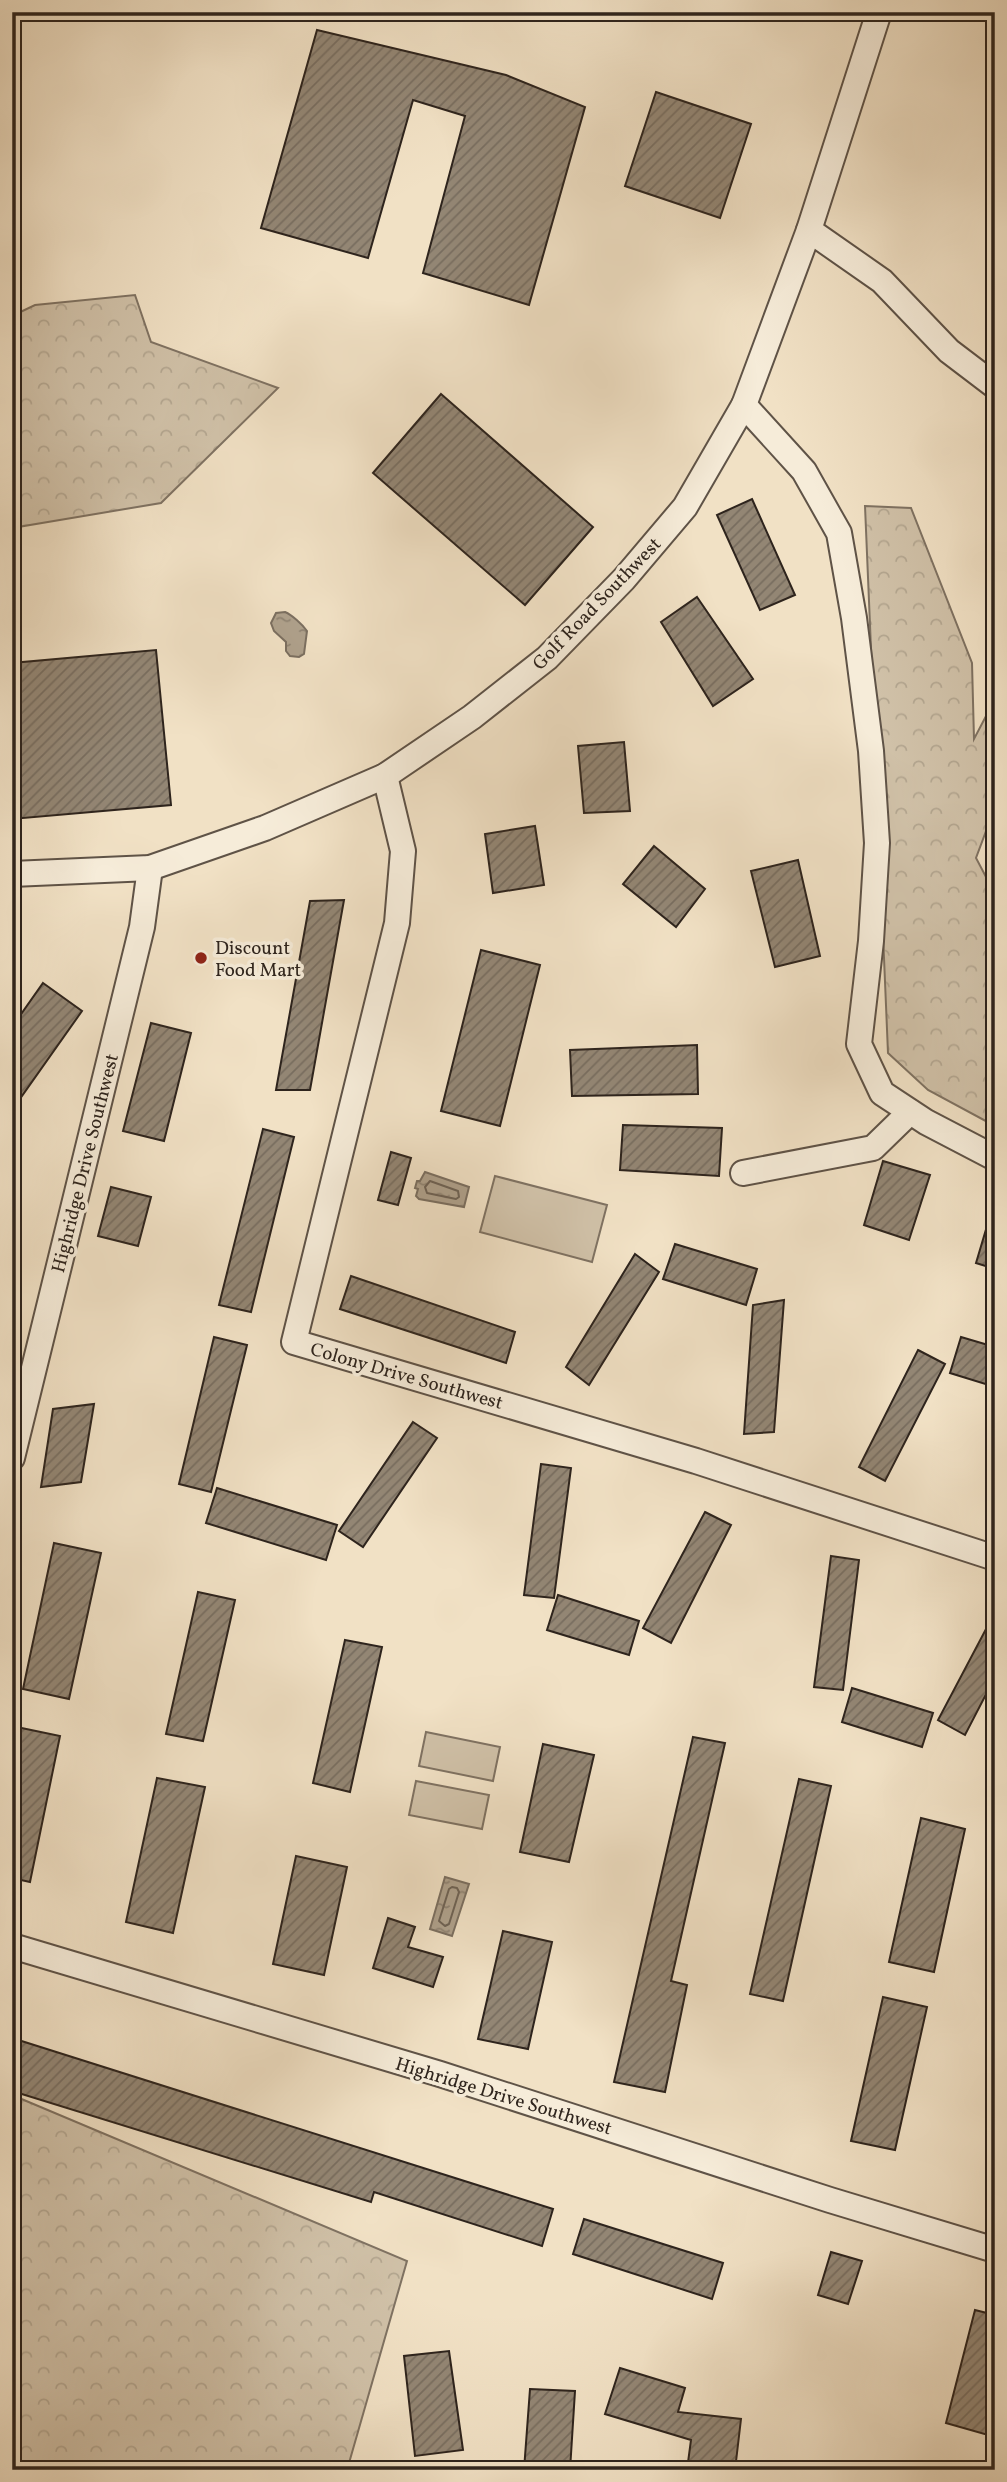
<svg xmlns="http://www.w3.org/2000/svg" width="1007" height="2482" font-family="Vollkorn,serif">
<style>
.green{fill:#d0c1a8;stroke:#7f7262;stroke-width:2}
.forest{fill:url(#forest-crowns);stroke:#7f7262;stroke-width:2}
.water{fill:url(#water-ripples);stroke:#7b6f60;stroke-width:2}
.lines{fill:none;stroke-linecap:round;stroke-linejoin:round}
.shore{stroke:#6e6254;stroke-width:2}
.building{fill:url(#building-hatch);stroke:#2e241d;stroke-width:2}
.street-casing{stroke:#5f5347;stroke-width:28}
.street{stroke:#f6ecd9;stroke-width:24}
.poi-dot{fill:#8f2418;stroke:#f6ecd9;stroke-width:2.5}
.labels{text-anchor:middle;stroke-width:7;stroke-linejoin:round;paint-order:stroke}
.street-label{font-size:19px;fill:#2e241d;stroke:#f6ecd9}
.poi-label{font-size:19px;fill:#2e241d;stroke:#f6ecd9;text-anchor:start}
</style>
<defs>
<pattern id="forest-crowns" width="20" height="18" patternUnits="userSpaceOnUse" patternTransform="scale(1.75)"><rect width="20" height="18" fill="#d0c1a8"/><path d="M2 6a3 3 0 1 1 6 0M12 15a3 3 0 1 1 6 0" fill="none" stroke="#b3a690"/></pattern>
<pattern id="water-ripples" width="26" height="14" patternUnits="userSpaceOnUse" patternTransform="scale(1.75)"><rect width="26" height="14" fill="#afa18c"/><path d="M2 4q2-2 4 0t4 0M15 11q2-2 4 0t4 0" fill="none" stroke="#8f8372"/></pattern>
<pattern id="building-hatch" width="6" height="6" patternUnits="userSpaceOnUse" patternTransform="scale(1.75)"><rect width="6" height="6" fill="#938674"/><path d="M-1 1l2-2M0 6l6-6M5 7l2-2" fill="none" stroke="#786d5f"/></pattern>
</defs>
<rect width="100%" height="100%" fill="#f1e1c5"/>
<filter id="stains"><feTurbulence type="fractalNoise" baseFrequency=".00286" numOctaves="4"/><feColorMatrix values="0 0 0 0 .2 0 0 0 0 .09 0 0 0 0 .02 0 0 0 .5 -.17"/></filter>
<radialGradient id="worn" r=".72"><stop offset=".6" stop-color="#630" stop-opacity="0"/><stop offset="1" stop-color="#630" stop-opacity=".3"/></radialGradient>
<g class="green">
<path d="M495,1176L607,1205L592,1262L480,1232Z"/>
<path d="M426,1732L500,1747L493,1781L419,1766Z"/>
<path d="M416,1781L489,1795L482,1829L409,1815Z"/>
</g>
<g class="forest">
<path d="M135,295L151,342L278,388L161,503L12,528V316L35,305Z"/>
<path d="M865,506L911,508L972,663L974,739L995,699V807L976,858L995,894V1126L928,1090L888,1053Z"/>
<path d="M12,2095L407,2261L347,2470H12Z"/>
</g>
<g class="water">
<path d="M285,612C292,615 302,624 307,631L304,654L299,657L290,656L286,651V642L274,631L271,623L276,613Z"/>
<path d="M425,1172L469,1187L464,1207L419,1199L416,1196L418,1189L415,1188L417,1181H420Z"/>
<path d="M445,1877L469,1884L452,1936L430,1929Z"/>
</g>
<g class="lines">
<g class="shore">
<path d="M430,1181L458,1191L459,1197L456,1199L427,1193L425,1187Z"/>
<path d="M452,1887L457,1888L459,1892L449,1924L445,1926L439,1921L449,1889Z"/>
</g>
</g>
<g class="building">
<path d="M317,30L506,75L585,107L529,305L423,273L465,116L413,100L368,258L261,228Z"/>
<path d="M656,92L751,124L720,218L625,186Z"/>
<path d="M441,394L593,527L525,605L373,473Z"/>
<path d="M752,499L795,595L760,610L717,515Z"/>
<path d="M697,597L753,679L713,706L661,622Z"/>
<path d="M156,650L171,805L12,819V663Z"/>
<path d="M624,742L630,811L584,813L578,746Z"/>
<path d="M535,826L544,885L493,893L485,834Z"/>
<path d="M654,846L705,889L676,927L623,884Z"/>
<path d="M798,860L820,956L775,967L751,871Z"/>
<path d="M344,900L310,1090H276L310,901Z"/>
<path d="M481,950L540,965L500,1126L441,1111Z"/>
<path d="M43,983L82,1011L12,1110V1027Z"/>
<path d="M151,1023L191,1033L164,1141L123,1131Z"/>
<path d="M697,1045L698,1094L572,1096L570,1050Z"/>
<path d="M623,1125L722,1128L719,1176L620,1170Z"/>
<path d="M263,1129L294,1137L251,1312L219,1305Z"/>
<path d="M391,1152L411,1158L398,1205L378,1200Z"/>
<path d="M883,1161L930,1175L909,1240L864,1225Z"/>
<path d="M111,1187L151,1197L138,1246L98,1236Z"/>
<path d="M990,1216L995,1217V1269L976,1263Z"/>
<path d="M675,1244L757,1269L746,1305L663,1279Z"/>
<path d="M635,1254L659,1272L589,1385L566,1367Z"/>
<path d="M351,1276L515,1332L506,1363L340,1309Z"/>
<path d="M784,1300L774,1432L744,1434L753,1305Z"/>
<path d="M214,1337L247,1345L211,1492L179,1484Z"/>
<path d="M961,1337L995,1347V1387L950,1373Z"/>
<path d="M918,1350L945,1364L885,1481L859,1467Z"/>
<path d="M94,1404L81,1482L41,1487L53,1409Z"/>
<path d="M413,1422L437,1438L363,1547L339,1531Z"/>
<path d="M541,1464L571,1468L554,1598L524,1595Z"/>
<path d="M217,1488L337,1525L326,1560L206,1523Z"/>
<path d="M705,1512L731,1525L671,1643L643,1628Z"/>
<path d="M54,1543L101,1553L69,1699L23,1689Z"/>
<path d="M831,1556L859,1560L843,1690L814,1687Z"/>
<path d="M198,1592L235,1600L203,1741L166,1734Z"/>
<path d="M558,1595L639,1621L629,1655L547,1630Z"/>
<path d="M995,1612V1677L965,1735L938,1720Z"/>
<path d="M345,1640L382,1647L350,1792L313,1783Z"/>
<path d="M852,1688L933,1713L922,1747L842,1722Z"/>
<path d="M12,1726L60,1736L30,1882L12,1878Z"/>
<path d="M693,1737L725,1743L671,1981L687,1985L665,2092L614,2082Z"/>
<path d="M543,1744L594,1755L569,1862L520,1852Z"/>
<path d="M157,1778L205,1787L173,1933L126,1922Z"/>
<path d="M799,1779L831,1786L783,2001L750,1994Z"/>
<path d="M921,1818L965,1829L934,1972L889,1962Z"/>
<path d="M296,1856L347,1867L324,1975L273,1964Z"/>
<path d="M388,1918L415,1927L408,1947L443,1957L433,1987L373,1968Z"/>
<path d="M503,1931L552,1942L528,2049L478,2039Z"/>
<path d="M883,1997L927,2007L895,2150L851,2141Z"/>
<path d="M12,2038L553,2209L542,2246L374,2192L371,2202L12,2091Z"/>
<path d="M584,2219L723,2263L712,2299L573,2254Z"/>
<path d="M831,2252L862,2261L848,2304L818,2295Z"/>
<path d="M975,2310L995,2315V2437L946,2423Z"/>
<path d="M449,2351L463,2450L415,2456L404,2356Z"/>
<path d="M620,2368L685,2388L678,2412L741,2419L735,2470H687L691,2440L605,2414Z"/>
<path d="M530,2389L575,2391L570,2470H524Z"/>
</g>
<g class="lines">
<defs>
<g id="street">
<path d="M809,230L882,281L949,351L995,386"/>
<path d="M744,405L804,471L839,533L854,618L871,751L877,843L871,941L859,1044L882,1093L926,1122L995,1158"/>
<path d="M385,776L403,851L397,923L294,1342L696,1461L995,1558"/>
<path d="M12,874L150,868L265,828L385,776L472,717L547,658L624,579L685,507L744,405L809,230L879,12"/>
<path d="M743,1173L873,1148L910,1112"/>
<path d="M12,1458L142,927L150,868"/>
<path d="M12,1946L440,2074L830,2200L995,2250"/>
</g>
</defs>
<use href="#street" class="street-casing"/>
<use href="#street" class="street"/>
</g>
<circle class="poi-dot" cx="201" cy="958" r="7"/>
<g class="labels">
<g class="street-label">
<text transform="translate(596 603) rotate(-46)" y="7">Golf Road Southwest</text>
<text transform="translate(84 1163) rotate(-76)" y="7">Highridge Drive Southwest</text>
<text transform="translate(407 1375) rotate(16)" y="7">Colony Drive Southwest</text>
<text transform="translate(504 2095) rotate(17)" y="7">Highridge Drive Southwest</text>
</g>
<g class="poi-label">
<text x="215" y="954">Discount<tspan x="215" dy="22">Food Mart</tspan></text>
</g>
</g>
<rect width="1007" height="2482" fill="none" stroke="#f1e1c5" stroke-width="42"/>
<rect x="14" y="14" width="979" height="2454" fill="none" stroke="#2e241d" stroke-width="3.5"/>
<rect x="21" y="21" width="965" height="2440" fill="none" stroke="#2e241d" stroke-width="2"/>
<rect width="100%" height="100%" filter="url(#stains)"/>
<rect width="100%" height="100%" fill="url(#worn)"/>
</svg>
